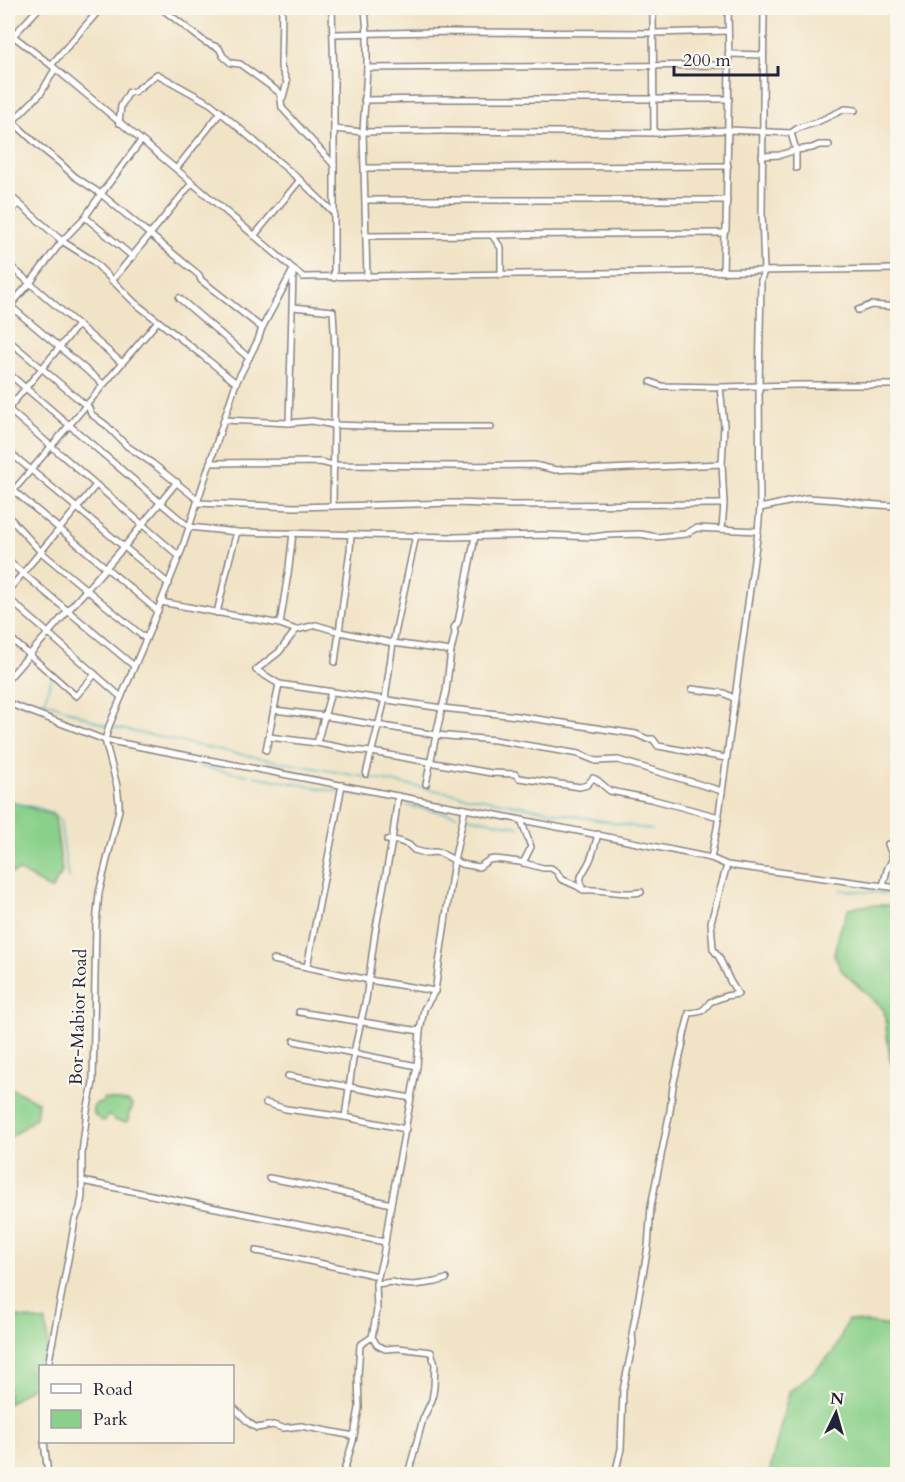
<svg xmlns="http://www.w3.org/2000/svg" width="905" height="1482" font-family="Cardo,serif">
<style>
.green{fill:#8ad08a;stroke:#567962;stroke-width:1.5}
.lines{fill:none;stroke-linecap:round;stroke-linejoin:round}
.stream{stroke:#41b0bd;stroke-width:1.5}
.minor-casing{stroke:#8a8280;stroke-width:8}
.minor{stroke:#fff;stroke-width:5}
.labels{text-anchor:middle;stroke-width:4.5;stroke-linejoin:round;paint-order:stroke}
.street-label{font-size:18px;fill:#22223b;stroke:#fbf7ec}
</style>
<rect width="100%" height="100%" fill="#fbf7ec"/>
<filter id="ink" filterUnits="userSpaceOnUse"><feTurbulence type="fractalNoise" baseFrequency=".0167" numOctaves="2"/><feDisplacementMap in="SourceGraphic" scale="12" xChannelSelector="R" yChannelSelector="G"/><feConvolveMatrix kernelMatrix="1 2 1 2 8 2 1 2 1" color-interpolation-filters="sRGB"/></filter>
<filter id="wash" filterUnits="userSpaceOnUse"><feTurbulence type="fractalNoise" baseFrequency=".008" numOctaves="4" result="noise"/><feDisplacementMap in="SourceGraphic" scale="24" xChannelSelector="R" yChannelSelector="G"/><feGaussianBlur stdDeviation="1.35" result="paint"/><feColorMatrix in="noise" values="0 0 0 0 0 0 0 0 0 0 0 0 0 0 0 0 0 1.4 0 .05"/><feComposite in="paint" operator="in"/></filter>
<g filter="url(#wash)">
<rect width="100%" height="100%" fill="#f1e3c6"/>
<g class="green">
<path d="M8,800L55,816L62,872L51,890L20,871L8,874Z"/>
<path d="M872,905H897V1071L890,1060L884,1010L842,971L834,955L840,930L849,908Z"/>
<path d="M8,1075L10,1088L38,1102L36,1118L8,1139Z"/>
<path d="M104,1099L128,1101L133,1106L128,1116L130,1118L126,1122L116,1121L111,1116H108L106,1120L102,1121L99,1118L95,1116L93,1108L97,1103H103Z"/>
<path d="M8,1312L19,1317L46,1322L48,1344L37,1383L8,1404Z"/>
<path d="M848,1320L897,1327V1474H769L789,1392L811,1374L834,1351Z"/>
</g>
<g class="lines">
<g class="stream">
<path d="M45,700L51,679"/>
<path d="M26,705L45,701L107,726"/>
<path d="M112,727L228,752L652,830"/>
<path d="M199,767L248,775"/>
<path d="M254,776L339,792"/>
<path d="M343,792L391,801"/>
<path d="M8,802C22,805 52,807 60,820L68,878"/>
<path d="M408,806L457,815"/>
<path d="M467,817L519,827"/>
<path d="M840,890L898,894"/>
</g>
</g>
</g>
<g filter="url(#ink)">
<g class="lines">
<defs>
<g id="minor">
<path d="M161,8L205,42L219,48L223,56L231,63L240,64L280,93L282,108L334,165"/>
<path d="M282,8L281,67L287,82L283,97"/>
<path d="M332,8L334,78V278"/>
<path d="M365,8L367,34V68L363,132L367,277"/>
<path d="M653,8L654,133"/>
<path d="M893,8L898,13"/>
<path d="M8,32L51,65L176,169L303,277L898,269"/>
<path d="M333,34L435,32L654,33L728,31"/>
<path d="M13,36L39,8"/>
<path d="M728,54L763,55"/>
<path d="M51,65L101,8"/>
<path d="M367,68L729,65"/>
<path d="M364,100L442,99H729"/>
<path d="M12,121L40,147L59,162L74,176L101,194L199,275L201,280L262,328"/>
<path d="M119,123L121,106L129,92H134L157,74L211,104L300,180L334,213"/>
<path d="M8,126L41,93L55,69"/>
<path d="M334,129L363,132L442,131L665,133L728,130L791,133"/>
<path d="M762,156L780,155L796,150L812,148L819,145H829"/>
<path d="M365,168L728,166"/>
<path d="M796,168V150L791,133L798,128L815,123L845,109L855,110"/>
<path d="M176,169L221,112"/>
<path d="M8,194L62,241L92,260L135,303L203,356L236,383"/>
<path d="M366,200H727"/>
<path d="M8,216L18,203"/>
<path d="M85,217L133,257"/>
<path d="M492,235L501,248V275"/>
<path d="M254,236L300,180"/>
<path d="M366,236L724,233"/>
<path d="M8,264L122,363"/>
<path d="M723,272L724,233L726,230L729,65L728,8"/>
<path d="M112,281L192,183"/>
<path d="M179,298L249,358"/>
<path d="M8,304L103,384"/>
<path d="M293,307L333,311L335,348L333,506"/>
<path d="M8,308L30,283L62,241L85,217L101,194L141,141"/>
<path d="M858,310L871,305L898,307"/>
<path d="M8,340L89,408L91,414L106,425L127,446L152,463L198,500"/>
<path d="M8,373L189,527L237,532L454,537L544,535L594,537L608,535L640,534L657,537L686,534L696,528L758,531"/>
<path d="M651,382L661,386L720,387L797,385H898"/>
<path d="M720,387L724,425L722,464L724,504L722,529"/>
<path d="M8,409L179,556"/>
<path d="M8,409L78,325"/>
<path d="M224,420L289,423L312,421L334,425L397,427H491"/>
<path d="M289,423L293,272"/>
<path d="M8,451L169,584"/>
<path d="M210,463L320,462L333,465L460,466L534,465L556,470L570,469L585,470L722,464"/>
<path d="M8,486L158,611"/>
<path d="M8,497L158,321"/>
<path d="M197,503L295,507L456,503L511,505L724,504"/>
<path d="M760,508L807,498L838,500L864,504L895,506"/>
<path d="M8,516L41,552L146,639"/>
<path d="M8,561L134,666"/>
<path d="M8,591L96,485"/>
<path d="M8,598L121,697"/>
<path d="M161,602L280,624L296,630L316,625L340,632L393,643L451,651"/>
<path d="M217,613L230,557L237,532"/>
<path d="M280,624L289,567L293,533"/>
<path d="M8,636L76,696L95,674"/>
<path d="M335,662L350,550L351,535"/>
<path d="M8,679L124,547L177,482"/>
<path d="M279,684L442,708L517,716L636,734L647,739H653L658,746L726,758"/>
<path d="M692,689L724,693L735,699"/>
<path d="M8,703L105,740L481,812C558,827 634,842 711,858L727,865L898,888"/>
<path d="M274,710L324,716L436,735L495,740L579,754L596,761L618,760L722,791"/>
<path d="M269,737L317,743L353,750L372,752L491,773L515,774L519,778L580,787L587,785L593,778L597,780L610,791L651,799L719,817"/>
<path d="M317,743L331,692"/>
<path d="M266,750L279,684L256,670L279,652L296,630"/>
<path d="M366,774L385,699L393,643L416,535"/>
<path d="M426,784L436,735L446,691L451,651L455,633L454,628L458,622L475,537"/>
<path d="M521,820L531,847L523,863"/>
<path d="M387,840L399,841L409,845L414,850L425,853L435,852L441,853L461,864L479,867L489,860L495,859L520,862L543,868H551L557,872L561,879L577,886L583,890C602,888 621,896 641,892"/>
<path d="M711,858L717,828L758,531L760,508L759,386L761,280L764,271L762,213L764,8"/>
<path d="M883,886L887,870L893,858L888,844"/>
<path d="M582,888C578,876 583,874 588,864C593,856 595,844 598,834"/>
<path d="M273,960L369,980L435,991"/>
<path d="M307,967L342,785"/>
<path d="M299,1012L420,1031"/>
<path d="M294,1041L417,1066"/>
<path d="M288,1076L411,1098"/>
<path d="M266,1103L286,1109L345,1117L406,1129"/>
<path d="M345,1117L354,1052L366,999L375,933L392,841L398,796"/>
<path d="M269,1178L332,1190L391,1204"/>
<path d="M82,1181L385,1242"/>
<path d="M256,1251L286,1256L378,1276"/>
<path d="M376,1284L392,1282L400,1284L414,1285L436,1282L446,1279"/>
<path d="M372,1337L377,1345L385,1349L398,1348L431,1352L435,1364L434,1387L432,1400L423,1419L408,1474"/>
<path d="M48,1366L69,1254L75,1220L80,1208L82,1196V1153L87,1111L93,1083L96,924L99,893L119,810V802L117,786L105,740L109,726L149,632L182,549L236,383L258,340L262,328L293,270"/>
<path d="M232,1396V1397"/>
<path d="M232,1406L249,1423L257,1428L273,1425L283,1428L301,1426L354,1436"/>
<path d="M44,1442L48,1474"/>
<path d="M343,1474L353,1441L359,1408L358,1375L360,1345L372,1337L377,1310L376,1284L383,1256L391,1204L417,1066L420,1031L424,1009L435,991L454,861L465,809"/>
<path d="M615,1474L621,1449L623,1390L633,1343L632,1334L648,1247L651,1206L670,1111L673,1086L683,1043C683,1033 688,1023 689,1013C701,1012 703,1012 710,1002L726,996L738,994L730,981L719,957L713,949L711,922L727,865"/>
</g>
</defs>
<use href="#minor" class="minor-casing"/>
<use href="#minor" class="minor"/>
</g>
</g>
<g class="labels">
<g class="street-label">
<text transform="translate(78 1017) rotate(-88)" y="6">Bor-Mabior Road</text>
</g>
</g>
<rect width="905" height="1482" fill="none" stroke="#fbf7ec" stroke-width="30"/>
<rect x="39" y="1365" width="195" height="78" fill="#fbf7ec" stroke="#a4a2a5" stroke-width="1.5"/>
<rect x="51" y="1384" width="30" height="9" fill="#ffffff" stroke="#a4a2a5" stroke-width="1.5"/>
<text x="93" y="1395" font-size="18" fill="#22223b">Road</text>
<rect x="51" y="1410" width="30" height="18" fill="#8ad08a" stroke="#a4a2a5" stroke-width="1.5"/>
<text x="93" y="1425" font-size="18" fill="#22223b">Park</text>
<g transform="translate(836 1413) rotate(5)" stroke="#fbf7ec" stroke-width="4.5" paint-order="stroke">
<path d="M0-4.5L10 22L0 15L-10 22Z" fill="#22223b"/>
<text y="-9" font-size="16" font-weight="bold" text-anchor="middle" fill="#22223b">N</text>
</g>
<path d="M674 66v9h104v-9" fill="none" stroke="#22223b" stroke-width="3"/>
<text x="683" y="66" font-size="18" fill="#22223b" stroke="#fbf7ec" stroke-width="4.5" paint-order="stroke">200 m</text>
</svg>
